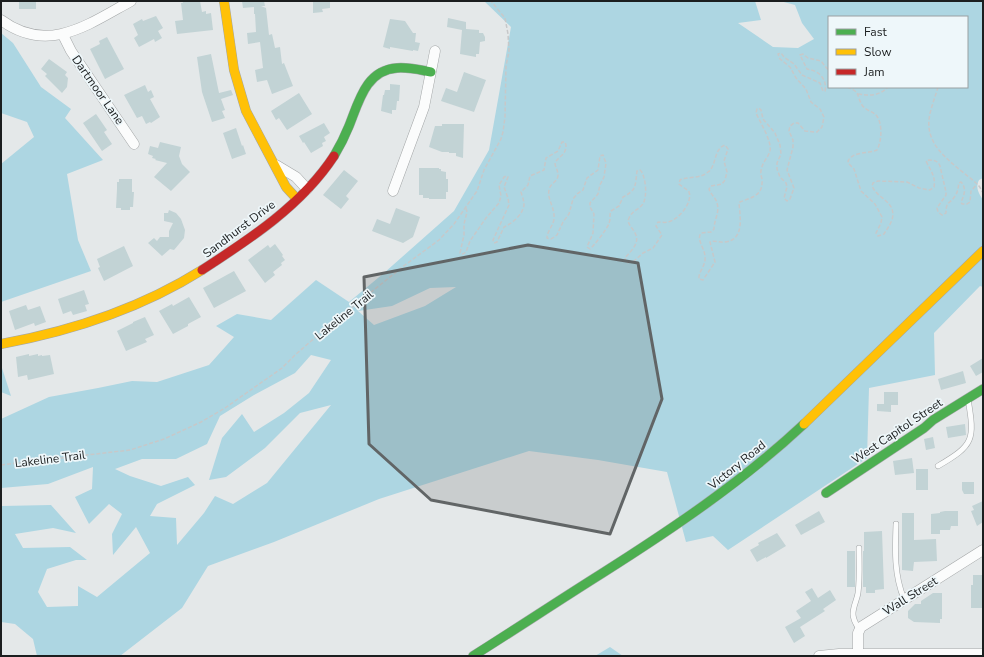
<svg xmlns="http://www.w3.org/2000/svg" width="984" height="657" font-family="'Nunito Sans',sans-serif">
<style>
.green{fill:#add6e2;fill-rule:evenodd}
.building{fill:#c2d3d5}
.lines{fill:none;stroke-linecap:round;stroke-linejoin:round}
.lane-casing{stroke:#a3a6a7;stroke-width:6}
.street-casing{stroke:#a3a6a7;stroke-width:11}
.fast-casing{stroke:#a3a6a7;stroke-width:10}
.slow-casing{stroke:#a3a6a7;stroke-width:10}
.jam-casing{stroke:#a3a6a7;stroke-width:10}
.path{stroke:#c7c8c9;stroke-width:1.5;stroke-dasharray:4 2;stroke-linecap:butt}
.lane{stroke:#fbfcfc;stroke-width:5}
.street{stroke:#fbfcfc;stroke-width:10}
.fast{stroke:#4caf50;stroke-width:9}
.slow{stroke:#ffc107;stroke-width:9}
.jam{stroke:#c62828;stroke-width:9}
.marked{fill:#616566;fill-opacity:0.2;stroke:#616566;stroke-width:3;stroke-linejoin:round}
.labels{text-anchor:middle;stroke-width:3.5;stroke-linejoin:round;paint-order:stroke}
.street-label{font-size:12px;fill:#1b1e1f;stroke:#eef7fa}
</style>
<rect width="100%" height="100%" fill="#e4e8e9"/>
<g class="green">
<path d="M484,1H755L761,20L738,23L773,47L798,48L814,39L802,23L795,5L780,1H983V178L979,180C975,188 979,193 983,200V287L980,286L934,333L935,375L869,388L867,458L728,550L713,536L686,542L667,472L598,460L529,451L379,499L274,542L208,566L182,608L120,656H37L33,639L15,624L1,622V504L2,506L51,505L76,533L53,528L15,534L23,548L70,547L87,560H76L47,569L38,592L47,607L78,606V586L97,597L150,553L136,527L113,555L112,534L122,514L109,504L89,524L75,497L92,489L93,467L48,484L1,488V419L49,397L98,388L132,381L157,382L209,365L234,337L216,326L237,314L271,320L316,280L349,302L384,273L454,211L489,150L511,27ZM829,17H967V87H829ZM456,287L425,306L374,325L358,311L392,306L430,288ZM311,355L331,360L309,393L284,413L254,432L242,414L222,438L209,480L226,477L265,448L300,413L331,405L267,483L233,504L215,496L204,513L177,545L176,518L150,516L157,504L195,485L188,477L161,486L130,476L115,469L142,459H176L207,444L220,416L254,395L295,373Z"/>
<path d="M1,33L13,43L41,87L71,109L65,118L103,160L67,174L78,240L91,271L1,302V164L34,137L27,122L1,113Z"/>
<path d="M1,365L11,396L1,392Z"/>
<path d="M610,647L623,656H595Z"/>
</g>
<g class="building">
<rect x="19" y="1" width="17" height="8"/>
<path d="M182,1H200L202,12L206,11V14L211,13L213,30L177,34L175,21L183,20L181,3H183Z"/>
<path d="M242,1H264L265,6H261L266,8L269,35L272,34L275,48L280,47L282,64L284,63L293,86L272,94L267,80L257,82L255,70L263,68L260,42L248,44L247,33L256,32L255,14H254V7L243,8Z"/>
<path d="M313,1H330V8L322,9L323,12L313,13Z"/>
<path d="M156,16L163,28L158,31L162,38L155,42L154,39L139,47L134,38L138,35L133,24L142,19L143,21Z"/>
<path d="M448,18L466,22V29L479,30V33H483L485,37V41L480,42L479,54H476V57L460,54L462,30L447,27Z"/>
<path d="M390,19L405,21L413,33H416L415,42L420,43L418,51L413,50V51L390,47V49L383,47Z"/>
<path d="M107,37L124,69L105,79L90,49L100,44L99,41Z"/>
<path d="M211,54L219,93L231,90L233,95L221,99L225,110L222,111L225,118L212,122L202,92L197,57Z"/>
<path d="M49,59L67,72L65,75L68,78L67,87L62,93L45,76L47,74L41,69Z"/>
<path d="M464,72L486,80L474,112L441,101L446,88L457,92Z"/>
<path d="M390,84L400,85L399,101H397L396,110H392V114L381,111L383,95H384L385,90H390Z"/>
<path d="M145,85L148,92L151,90L154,97L150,99L160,117L151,123L150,122L146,124L142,116L137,118L124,95Z"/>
<path d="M299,93L312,114L287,130L279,118L276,120L271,111Z"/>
<path d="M96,114L107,130L104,132L112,144L102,151L83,123Z"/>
<path d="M324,123L330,133L324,137L326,141L322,143L323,146L311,153L304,142L303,143L299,136Z"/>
<path d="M442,124H464L463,158L456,156V153H449V152H442L429,147L435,126H442Z"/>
<path d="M236,128L242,146L243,145L246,154L232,159L223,133Z"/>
<path d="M160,142L181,147L179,156L182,164L190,172L171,191L154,177L167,163L155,160L156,159L152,158L153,156L148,154L150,146L158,148Z"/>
<path d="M419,168H439V169H441V171L446,172V179H448V192H446V199H429V198H423V195H419Z"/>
<path d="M344,170L358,181L346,196L349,199L341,209L323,195Z"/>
<path d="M119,179H132V192H134L133,207H130V210H121V208H116L117,189V182H119Z"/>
<path d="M396,208L420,217L413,237L403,243L372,231L377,219L390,224Z"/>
<path d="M169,210L176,213L181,219L185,230L184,238L174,250L170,249L162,256L148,243L154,238L157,241L160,237H169V231L173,223L164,221V213H168Z"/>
<path d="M275,244L283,255L282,256L285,260L281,263L282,265L273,272L275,275L265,283L248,260L268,245L270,248Z"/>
<path d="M124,246L133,266L104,281L98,268L100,267L97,259Z"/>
<path d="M234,271L246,291L214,308L203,288Z"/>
<path d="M84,290L89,304L85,305L87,311L73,315L71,311L63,314L58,299Z"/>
<path d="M189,297L201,317L188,324V326L173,334L159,311L172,304L173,306Z"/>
<path d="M26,305L28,310L40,306L46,322L35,326L34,323L15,330L9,311Z"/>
<path d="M145,317L154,335L145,339L147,342L126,351L117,331L133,323V322Z"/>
<path d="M29,354V356L38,354V356L42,355V356L50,355L54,374L28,380L27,375L18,377L16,357Z"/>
<path d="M983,358V372L976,376L970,366Z"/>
<path d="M963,371L966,383L941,390L938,379Z"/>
<path d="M884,392H898V405H891V412L877,411V404H884Z"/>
<path d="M965,424L966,435L948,438L946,427Z"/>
<path d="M933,437L935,448L926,450L924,439Z"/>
<path d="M912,458L914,473L895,475L893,461Z"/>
<rect x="916" y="469" width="12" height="21"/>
<path d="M962,482H974V494H964L962,490Z"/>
<path d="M983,501V522L977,526L971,511L974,510L972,506Z"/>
<path d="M819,511L825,522L801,535L795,525Z"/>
<path d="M945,511H958V526H951L950,530H940V534H931V514L940,513V512Z"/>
<path d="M902,513H914V540L936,539L937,561L914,562L913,571L902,570Z"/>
<path d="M882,531L884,589L875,590V593H866V587H863V551H864V532Z"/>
<path d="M777,533L786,546L766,558V557L757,562L750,550L759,545L758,543Z"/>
<rect x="847" y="551" width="8" height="36"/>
<path d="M973,575H982L983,608H971V585H973Z"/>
<path d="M812,588L818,598L830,590L836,600L823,609L825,611L800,627L805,636L794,643L785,627L801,618L796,611L811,601L805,592Z"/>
<path d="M933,593H942V619H940V623L914,622L908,618V611L915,604H921V601Z"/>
</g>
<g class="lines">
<defs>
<g id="lane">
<path d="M938,466C974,445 975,440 968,399"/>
<path d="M896,524C895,550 894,575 904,599"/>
<path d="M859,548C859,563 860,578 858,593C857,600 853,606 853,614C853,620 856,624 859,629"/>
</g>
<g id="street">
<path d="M1,20C48,55 89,24 131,1"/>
<path d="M63,35L71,51L134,144"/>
<path d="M276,165L296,177L307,189"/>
<path d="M393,191L424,107L435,51"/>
<path d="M819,656L839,654H983"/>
<path d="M858,656V633L861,627L983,550"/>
</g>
<g id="fast">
<path d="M334,156C340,146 345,136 349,126C359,101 366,70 397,68C409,67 420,70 431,72"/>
<path d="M826,493L924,428L933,420L983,389"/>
<path d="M473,656C516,629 558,601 601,574C672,529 742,482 804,424"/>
</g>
<g id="slow">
<path d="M224,1L234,70L246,111L286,187L297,199"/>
<path d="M1,344C72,331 140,309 202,270"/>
<path d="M804,424L983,251"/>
</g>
<path id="jam" d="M202,270C250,239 302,205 334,156"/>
</defs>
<use href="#lane" class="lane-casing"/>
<use href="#street" class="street-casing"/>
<use href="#fast" class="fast-casing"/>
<use href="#slow" class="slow-casing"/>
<use href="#jam" class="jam-casing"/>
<g class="path">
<path d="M847,87C861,92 856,95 862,105C865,110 871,111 875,114C883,121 882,141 877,150C868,154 853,151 848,161L849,164L854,169L861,191L875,204L882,217L881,223L876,233L878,236L884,234C887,229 890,225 892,220C897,201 878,200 872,186L873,183L878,181L907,182L919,188L930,190L934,187C936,176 930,170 926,161L929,160C934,160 938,161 940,166L946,192V195L937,208L938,212L942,215L946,213C946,201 949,205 955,196C958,192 958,188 959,183L961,182C967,188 964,196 961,202L962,204H967L970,202L971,191L977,184"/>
<path d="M938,87C935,98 930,109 929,120C926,149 957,166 976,183C979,185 981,189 983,193"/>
<path d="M858,94C870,96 879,96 888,87"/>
<path d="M466,208L467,212L464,224V235L460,253L463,254L466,252L470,241L486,218L499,203L501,196L499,185L504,177L506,176L508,177L504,187L508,198L509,205L493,240L494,243L497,242L504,227C513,223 523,214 524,205C524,200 522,196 521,192L528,185L530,176L544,170L546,158L558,151L562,142H565L566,145C566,156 559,155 555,163C555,167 558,170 558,175C558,182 550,183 549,190C547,199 555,208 554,218C554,225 547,231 547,238L551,239L557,235L563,222L569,214L573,199L577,194L583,190L587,178L598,170L600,156L603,155L606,163L604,177L600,185L598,194L590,203V207L594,214L593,233L587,247L590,249C593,247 608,228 609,223C611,219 609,215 611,211L619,206L623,197C637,190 635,186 637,171L640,170C646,175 648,199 642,205C638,210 632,211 629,218C625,226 640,231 636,243C634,249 628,254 625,258L626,263L634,261L643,253L653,248L662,235L656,226L658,222C661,222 665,223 668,222C678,220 693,203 689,192C687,189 682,187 679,184L680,180C689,176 700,179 708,172C717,166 713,149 725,145L728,149L724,161L727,172L725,180L722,184L711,186L709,189C711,195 716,198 717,203C720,212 714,220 714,229L711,232L701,233C696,240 705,248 705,257C706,266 698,272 699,279L703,280L715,262L710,242C715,240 720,243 725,242C745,240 740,216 739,203L740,202C750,198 762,196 762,183C763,179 760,175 761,171C762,162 768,158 770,151C772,141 760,122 756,113L757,109L759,108L761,110L763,119L775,133L780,145L781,154L777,163V169L780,177L786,183L787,187L784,198L787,201L790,199L794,188L787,170L793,147V140L789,131L790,126L794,123H798L805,131L814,132H817L822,127L824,117L820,109L811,102L806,89L796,78L790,67L780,59L778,54L781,53L784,57L794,64L802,75L820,83L823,91H825C827,84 823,75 816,72C813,70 810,70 807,69L800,55L803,54L808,58L821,61L829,71"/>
<path d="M982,214H983"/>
<path d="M1,465L130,450L164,439L201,422L225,408L282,368L295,355L325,329L405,265L439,240L454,224L477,191L484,170L501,139L503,132L505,117L506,66L509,51L508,34L505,18L491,1"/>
</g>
<use href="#lane" class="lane"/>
<use href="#street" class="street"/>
<use href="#fast" class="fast"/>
<use href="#slow" class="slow"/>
<use href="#jam" class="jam"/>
</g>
<path class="marked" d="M528,245L638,263L662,399L610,534L431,500L369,444L364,277Z"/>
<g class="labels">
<g class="street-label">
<text transform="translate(98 90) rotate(55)" y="4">Dartmoor Lane</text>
<text transform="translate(239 229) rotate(-37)" y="4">Sandhurst Drive</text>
<text transform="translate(344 315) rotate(-39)" y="4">Lakeline Trail</text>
<text transform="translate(897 431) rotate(-34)" y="4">West Capitol Street</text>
<text transform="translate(50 459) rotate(-7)" y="4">Lakeline Trail</text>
<text transform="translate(737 465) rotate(-39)" y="4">Victory Road</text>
<text transform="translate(910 596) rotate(-32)" y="4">Wall Street</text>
</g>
</g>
<rect width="984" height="657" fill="none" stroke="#1b1e1f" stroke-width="4"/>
<rect x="828" y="16" width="140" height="72" fill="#eef7fa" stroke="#9aa0a2"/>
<rect x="836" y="29" width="20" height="6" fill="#4caf50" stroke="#9aa0a2"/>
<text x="864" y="36" font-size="12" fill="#1b1e1f">Fast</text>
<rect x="836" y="49" width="20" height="6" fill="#ffc107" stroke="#9aa0a2"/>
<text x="864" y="56" font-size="12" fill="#1b1e1f">Slow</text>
<rect x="836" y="69" width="20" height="6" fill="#c62828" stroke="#9aa0a2"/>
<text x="864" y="76" font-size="12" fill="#1b1e1f">Jam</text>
</svg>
